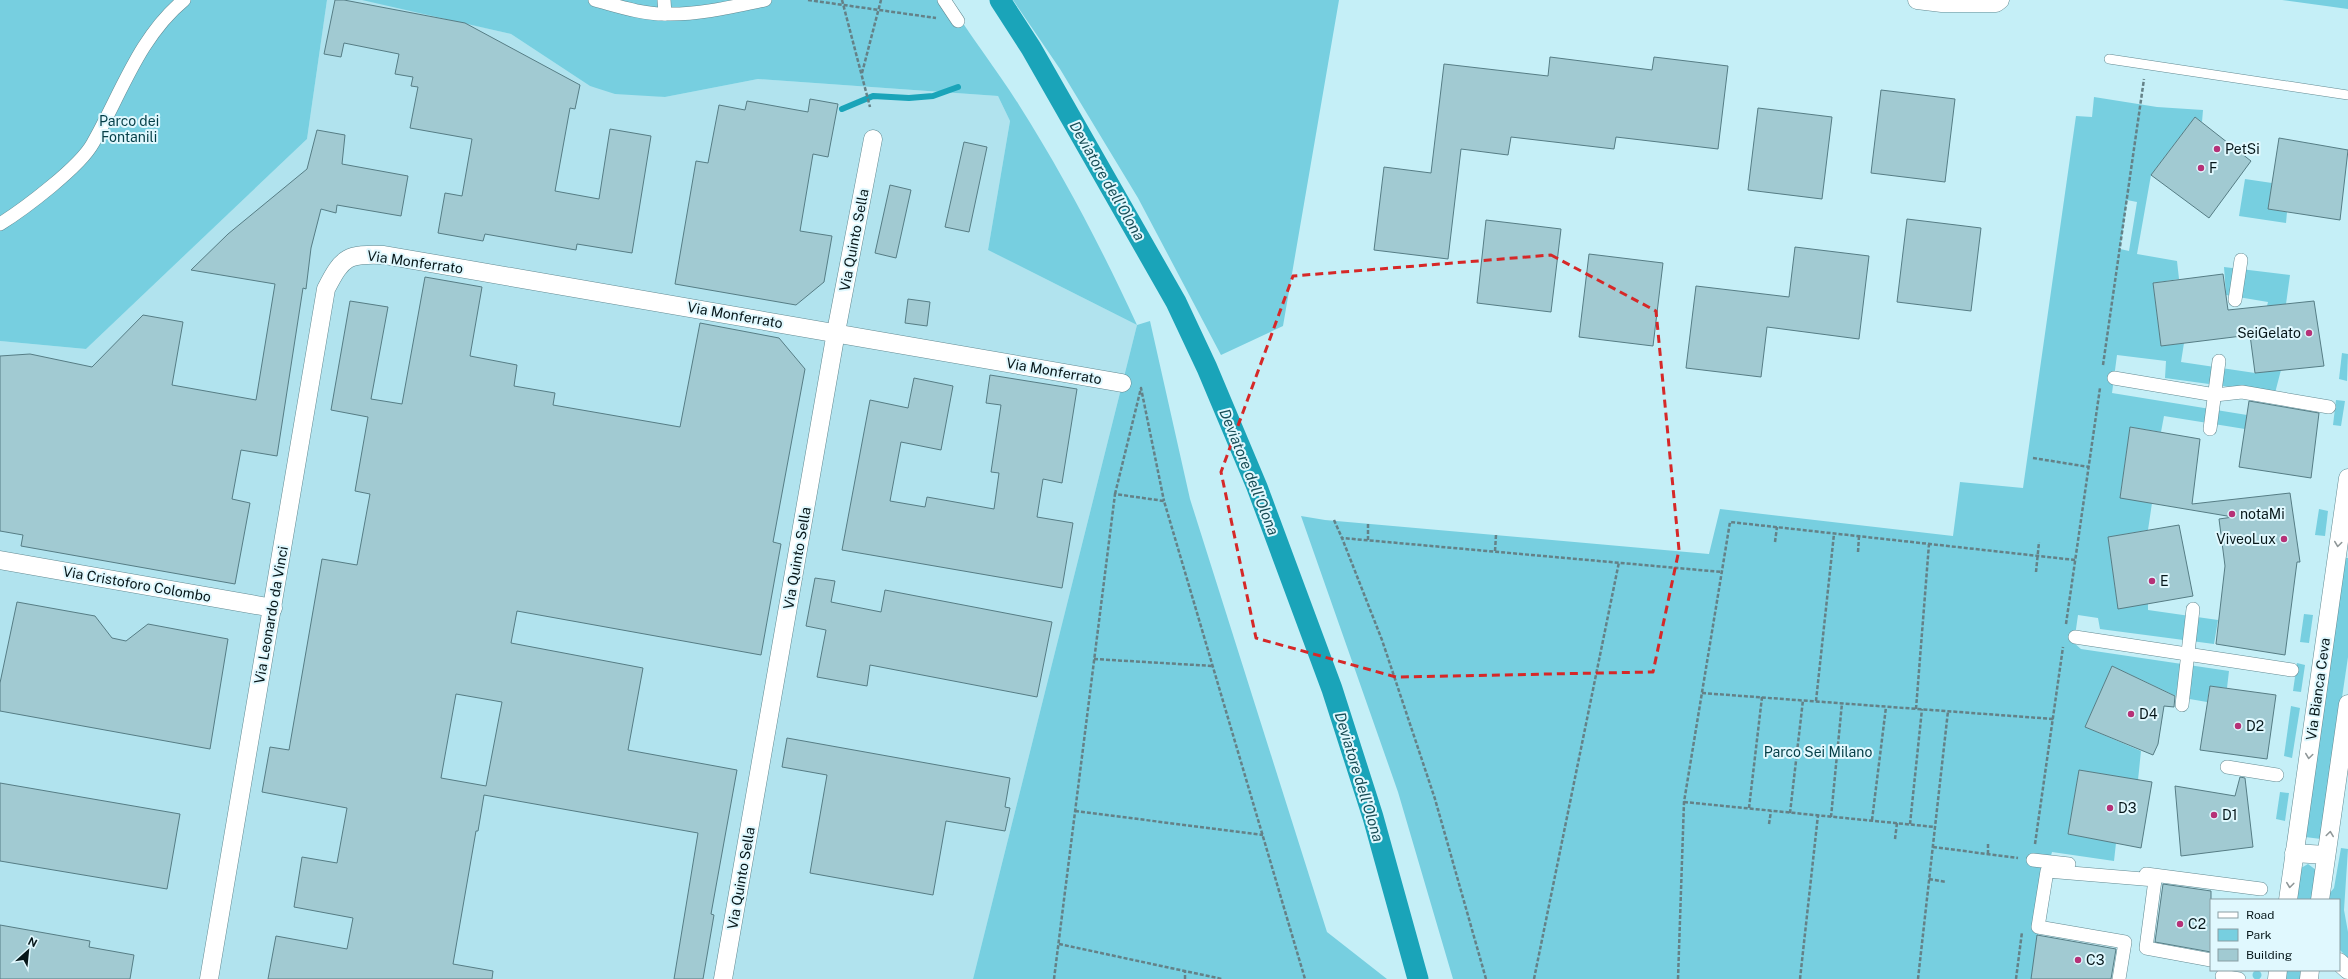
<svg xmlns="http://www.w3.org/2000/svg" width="2348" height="979" font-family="'Public Sans',sans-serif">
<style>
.built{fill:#b1e3ee}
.green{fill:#77cfe0;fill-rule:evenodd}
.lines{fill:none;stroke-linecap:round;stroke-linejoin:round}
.stream{stroke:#1aa4b9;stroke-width:6}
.canal{stroke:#1aa4b9;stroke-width:21}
.building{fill:#a1cad2;stroke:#567d85;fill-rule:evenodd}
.service-casing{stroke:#638a92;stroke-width:10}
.pedestrian-casing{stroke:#638a92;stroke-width:14}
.minor-casing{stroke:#638a92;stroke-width:19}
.path{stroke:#648187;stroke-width:2.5;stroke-dasharray:4 2;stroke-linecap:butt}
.service{stroke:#fff;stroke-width:9}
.pedestrian{stroke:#fff;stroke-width:13}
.minor{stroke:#fff;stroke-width:18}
.oneway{stroke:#8f9798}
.marked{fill:none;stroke:#d62828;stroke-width:3;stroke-dasharray:8 5;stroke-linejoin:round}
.poi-dot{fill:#b63177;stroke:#e0f8fe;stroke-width:1.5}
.labels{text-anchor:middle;stroke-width:4;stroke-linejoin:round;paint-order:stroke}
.park-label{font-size:14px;fill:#043e47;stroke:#e0f8fe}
.poi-label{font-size:14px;fill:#07171a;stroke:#e0f8fe;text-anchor:start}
.street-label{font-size:14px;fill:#07171a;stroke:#e0f8fe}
.water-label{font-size:15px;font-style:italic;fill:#174c55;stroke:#e0f8fe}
</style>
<rect width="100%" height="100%" fill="#c5eff7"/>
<path class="built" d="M327,0H366L511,34L590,86L665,97L758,79L998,96L1010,121L988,250L1137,325L973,979H0V341L86,349L307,139Z"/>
<g class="green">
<path d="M0,0H327L307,139L86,349L0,341Z"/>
<path d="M362,0H948C970,36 997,70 1019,105C1064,176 1102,249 1137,325L1150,321L1190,499L1327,932L1387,979H973L1137,325L988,250L1010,121L998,96L758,79L665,97L615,94L590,86L511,34Z"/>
<path d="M1013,0H1339L1283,326L1221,355L1138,198L1060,69Z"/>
<path d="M2282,0H2348V9Z"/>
<path d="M2094,97L2157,107L2203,110L2202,122L2195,117L2151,175L2137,254L2177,261L2179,279L2153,283L2161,346L2184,343L2181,362L2255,373L2281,370L2275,393L2165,378L2166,361L2117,355L2112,393L2247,415L2245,429L2164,416L2161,432L2130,427L2120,497L2152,503L2148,530L2108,537L2118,609L2148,603V610L2218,620L2214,644L2100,629L2098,618L2078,615L2074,643L2081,649L2229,671L2227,688L2210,686L2207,702L2178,697L2112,666L2085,727L2141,751L2138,780L2079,770L2068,834L2116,843L2114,861L2052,852L2047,871L2032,979H1453L1398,792L1301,516L1325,520L1709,554L1720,509L1953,536L1960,482L2023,488L2076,116L2092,117ZM2127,200L2137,202L2129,251L2120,249Z"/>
<path d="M2245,179L2272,183L2268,209L2287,212L2286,223L2239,216Z"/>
<path d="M2224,267L2290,275L2286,304L2267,306L2268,302L2226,295Z"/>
<path d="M2342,353L2348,354L2347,381L2339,379Z"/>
<path d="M2336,400L2345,401L2341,426L2333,425Z"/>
<path d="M2319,509L2328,511L2325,536L2315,535Z"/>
<path d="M2345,558H2348V657L2321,839L2305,837Z"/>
<path d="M2304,614L2313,615L2309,643L2300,642Z"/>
<path d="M2297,663L2305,665L2301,692L2293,691Z"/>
<path d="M2291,706L2300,708L2292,758L2284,756Z"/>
<path d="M2280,792L2289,793L2285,821L2276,819Z"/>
<path d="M2341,848L2348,849L2344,910L2348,932V958L2339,949V900H2328L2329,894L2334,888Z"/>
<path d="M2308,864L2316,870L2313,900H2294L2301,868Z"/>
<path d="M2285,970H2303L2302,979H2284Z"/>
<circle cx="2257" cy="975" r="4.5"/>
</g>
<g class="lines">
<path class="stream" d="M842,109L873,96L909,98L933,96L958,87"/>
<path class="canal" d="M1000,0L1031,48L1176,302L1207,368L1257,487L1332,689L1373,817L1418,979"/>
</g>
<g class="building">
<path d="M335,0H344L465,23L580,85L575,109L570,108L555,191L599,199L610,129L651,136L632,253L577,244L576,250L485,234L483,241L438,233L445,193L462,196L472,139L410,128L418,87L411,86L413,77L395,74L399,54L344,43L341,57L324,54Z"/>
<path d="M1550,57L1652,70L1654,57L1728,66L1718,149L1616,137L1614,149L1511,137L1508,155L1461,149L1448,259L1374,250L1384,167L1431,173L1444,64L1548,76Z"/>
<path d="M1881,90L1955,99L1945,182L1871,173Z"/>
<path d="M810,99L838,104L828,157L813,154L800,231L832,236L824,282L796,305L675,284L696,161L708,163L719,105L745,110L747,101L808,112Z"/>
<path d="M1758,108L1832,117L1822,199L1748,190Z"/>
<path d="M2195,117L2251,161L2209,218L2151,175Z"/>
<path d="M317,130L345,135L342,164L408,176L401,216L337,205L336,213L321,209L311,248L306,289L303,288L277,456L241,450L232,499L250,503L235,584L21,546L23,535L0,531V356L30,354L92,367L143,315L183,322L172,385L256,400L275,284L191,270L228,234L307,169Z"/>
<path d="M2279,138L2348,150L2340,220L2268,209Z"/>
<path d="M964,142L987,147L969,232L945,227Z"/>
<path d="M890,185L911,190L896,258L875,253Z"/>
<path d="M1907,219L1981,228L1971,311L1897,302Z"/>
<path d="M1486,220L1561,229L1551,312L1477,303Z"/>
<path d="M1795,247L1869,256L1859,339L1767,327L1761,377L1686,368L1696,286L1789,297Z"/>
<path d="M1589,254L1663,263L1653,346L1579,337Z"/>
<path d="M2223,274L2228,310L2314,301L2324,366L2255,373L2250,335L2161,346L2153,283Z"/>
<path d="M425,277L482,287L470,356L517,365L514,386L555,393L553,405L680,427L700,323L779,338L805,369L773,542L781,544L761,655L517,611L511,643L643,668L628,750L737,770L711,914L714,915L703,979H674L698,833L484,795L478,831H476L453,964L493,971L492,979H268L276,936L347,949L353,918L294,907L302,857L337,863L347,808L262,792L270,747L289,750L322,559L357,565L370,494L355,491L368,417L331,410L350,301L388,307L371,399L402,404ZM456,694L502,702L486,786L441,778Z"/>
<path d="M908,299L930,302L927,326L905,323Z"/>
<path d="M990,375L1077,389L1062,483L1043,479L1037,517L1073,523L1062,588L842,550L870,400L908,408L914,378L953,386L941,450L901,442L890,501L925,507L927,497L994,509L999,473L991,472L1001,405L986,403Z"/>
<path d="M2249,401L2319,413L2311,478L2239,467Z"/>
<path d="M2130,427L2200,439L2192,504L2290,493L2300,562H2297L2285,655L2216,644L2225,566L2219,519L2233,517L2120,498Z"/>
<path d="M2179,525L2193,596L2118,609L2108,537Z"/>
<path d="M815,578L835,581L831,602L881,612L885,590L1052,622L1037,697L870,665L867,686L817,677L826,630L806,626Z"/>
<path d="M17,602L95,616L112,638L126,641L148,624L228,639L210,749L0,711V683Z"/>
<path d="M2112,666L2175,696L2174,707L2164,706L2158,744L2153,755L2085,727Z"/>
<path d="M2210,686L2276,695L2267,759L2200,750Z"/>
<path d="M787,738L1010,778L1005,807L1010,808L1005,831L946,821L933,895L810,873L827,775L782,767Z"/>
<path d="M2079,770L2152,782L2141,848L2068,834Z"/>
<path d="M2240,777L2245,778L2253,847L2181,856L2175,786L2235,796Z"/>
<path d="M0,783L180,814L167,889L0,861Z"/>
<path d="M2163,884L2211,891V952L2155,942Z"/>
<path d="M0,925L90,941L89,947L134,955L130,979H0Z"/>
<path d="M2037,935L2116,949L2111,979H2031Z"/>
</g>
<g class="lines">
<defs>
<path id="service" d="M2109,59L2348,95"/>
<g id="pedestrian">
<path d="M595,0C618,6 641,14 665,14C698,15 732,7 765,0"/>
<path d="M664,0L665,14"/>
<path d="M944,0L958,21"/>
<path d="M0,224C24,209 80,167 93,143C121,94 139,37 184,0"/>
<path d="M2235,300L2241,260"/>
<path d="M2114,378L2215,395L2242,392L2329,407"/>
<path d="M2210,429L2219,361"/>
<path d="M2075,637L2292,670"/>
<path d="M2182,705L2193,609"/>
<path d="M2227,767L2277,775"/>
<path d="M2033,860L2069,864"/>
<path d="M2146,874L2261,889"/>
<path d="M2222,976L2239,979"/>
<path d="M2119,979L2125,942L2038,927L2047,871L2155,880L2146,948L2211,960"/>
</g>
<g id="minor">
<path d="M1917,0L1942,3H1996L2000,0"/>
<path d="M0,560L273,608"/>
<path d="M2294,853L2326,855"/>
<path d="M2288,900L2348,478"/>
<path d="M2320,900L2348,704"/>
<path d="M2339,962L2348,970"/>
<path d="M209,979L326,289C343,256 347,254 384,255L1122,383"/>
<path d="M723,979L836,332L873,139"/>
<path d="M2277,979L2278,970"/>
<path d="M2309,979L2310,970"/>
</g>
</defs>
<use href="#service" class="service-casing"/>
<use href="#pedestrian" class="pedestrian-casing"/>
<use href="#minor" class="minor-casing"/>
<g class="path">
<path d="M808,0L936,18"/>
<path d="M842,0L870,107"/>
<path d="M862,73L881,0"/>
<path d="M2103,365L2144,79"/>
<path d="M2033,458L2089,467"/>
<path d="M1115,494L1141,388L1164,501"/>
<path d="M1334,520L1342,538"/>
<path d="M1368,540V523"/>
<path d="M1775,542L1777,527"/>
<path d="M1495,551L1496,535"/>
<path d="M1858,552L1859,536"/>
<path d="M2036,572L2039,542"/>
<path d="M2066,624L2100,388"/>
<path d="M1094,659L1213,666"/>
<path d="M1702,693L2053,719"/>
<path d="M1816,701L1834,534"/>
<path d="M1916,709L1929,544"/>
<path d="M1684,802L1935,827"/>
<path d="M1749,808L1762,697"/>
<path d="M1075,811L1263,835"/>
<path d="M1790,813L1803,700"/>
<path d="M1831,817L1842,703"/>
<path d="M1872,820L1886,707"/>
<path d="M1769,824L1771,811"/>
<path d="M1910,824L1922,709"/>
<path d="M1895,839L1897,823"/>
<path d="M2035,844L2063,647"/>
<path d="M1933,847L2018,858"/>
<path d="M1988,854V843"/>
<path d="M1929,879L1946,882"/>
<path d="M1059,944L1222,979"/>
<path d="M1054,979L1115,494L1164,501L1305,979"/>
<path d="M1185,979V971"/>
<path d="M1486,979L1435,799L1382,640L1342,538L1722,572"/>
<path d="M1534,979L1619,562"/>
<path d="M1678,979L1684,802L1730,522L2075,560"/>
<path d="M1800,979L1818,815"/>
<path d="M1918,979L1948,711"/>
<path d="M2016,979L2022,932"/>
</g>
<use href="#service" class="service"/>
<use href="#pedestrian" class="pedestrian"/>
<use href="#minor" class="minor"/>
</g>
<defs><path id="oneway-chevron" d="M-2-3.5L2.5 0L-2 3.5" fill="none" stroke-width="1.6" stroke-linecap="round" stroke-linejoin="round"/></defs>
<g class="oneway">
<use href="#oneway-chevron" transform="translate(2338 544) rotate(98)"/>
<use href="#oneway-chevron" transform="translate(2309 756) rotate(98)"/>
<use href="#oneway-chevron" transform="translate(2330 834) rotate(-82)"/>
<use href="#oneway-chevron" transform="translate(2290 885) rotate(97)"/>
</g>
<path class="marked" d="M1551,255L1656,311L1679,550L1653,672L1396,677L1256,638L1221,472L1293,276Z"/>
<g class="poi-dot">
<circle cx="2217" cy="149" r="4"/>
<circle cx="2201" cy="168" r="4"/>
<circle cx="2309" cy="333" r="4"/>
<circle cx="2232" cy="514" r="4"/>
<circle cx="2284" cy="539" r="4"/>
<circle cx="2152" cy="581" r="4"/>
<circle cx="2131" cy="714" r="4"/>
<circle cx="2238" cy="726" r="4"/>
<circle cx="2110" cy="808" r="4"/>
<circle cx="2214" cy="815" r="4"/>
<circle cx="2180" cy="924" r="4"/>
<circle cx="2078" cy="960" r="4"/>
</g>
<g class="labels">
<g class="park-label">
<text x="129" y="126">Parco dei<tspan x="129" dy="16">Fontanili</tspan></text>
<text x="1818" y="757">Parco Sei Milano</text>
</g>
<g class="poi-label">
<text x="2225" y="154">PetSi</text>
<text x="2209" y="173">F</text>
<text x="2301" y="338" text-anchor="end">SeiGelato</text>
<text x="2240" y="519">notaMi</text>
<text x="2276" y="544" text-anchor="end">ViveoLux</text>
<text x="2160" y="586">E</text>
<text x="2139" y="719">D4</text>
<text x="2246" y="731">D2</text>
<text x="2118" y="813">D3</text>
<text x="2222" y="820">D1</text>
<text x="2188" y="929">C2</text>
<text x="2086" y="965">C3</text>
</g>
<g class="street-label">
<text transform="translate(854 240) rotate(-79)" y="5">Via Quinto Sella</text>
<text transform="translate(415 262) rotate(8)" y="5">Via Monferrato</text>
<text transform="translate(735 315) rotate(10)" y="5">Via Monferrato</text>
<text transform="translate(1054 371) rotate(10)" y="5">Via Monferrato</text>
<text transform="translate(797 558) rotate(-80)" y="5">Via Quinto Sella</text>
<text transform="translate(137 584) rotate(10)" y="5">Via Cristoforo Colombo</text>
<text transform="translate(271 615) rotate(-80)" y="5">Via Leonardo da Vinci</text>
<text transform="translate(2318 689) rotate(-82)" y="5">Via Bianca Ceva</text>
<text transform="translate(741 878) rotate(-80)" y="5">Via Quinto Sella</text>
</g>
<g class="water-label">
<text transform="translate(1107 181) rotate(60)" y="5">Deviatore dell'Olona</text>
<text transform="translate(1249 472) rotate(68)" y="5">Deviatore dell'Olona</text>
<text transform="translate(1359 777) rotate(73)" y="5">Deviatore dell'Olona</text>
</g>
</g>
<rect x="2210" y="899" width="130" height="72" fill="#e0f8fe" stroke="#899ea3"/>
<rect x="2218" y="912" width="20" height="6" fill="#ffffff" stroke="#899ea3"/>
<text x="2246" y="919" font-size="12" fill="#07171a">Road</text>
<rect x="2218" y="929" width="20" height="12" fill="#77cfe0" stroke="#899ea3"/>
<text x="2246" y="939" font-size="12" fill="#07171a">Park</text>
<rect x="2218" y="949" width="20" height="12" fill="#a1cad2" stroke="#899ea3"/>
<text x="2246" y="959" font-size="12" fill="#07171a">Building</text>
<g transform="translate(28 951) rotate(27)" stroke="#e0f8fe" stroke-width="3" paint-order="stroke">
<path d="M0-3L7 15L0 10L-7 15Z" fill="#07171a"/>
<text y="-6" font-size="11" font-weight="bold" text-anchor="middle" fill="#07171a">N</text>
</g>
</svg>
